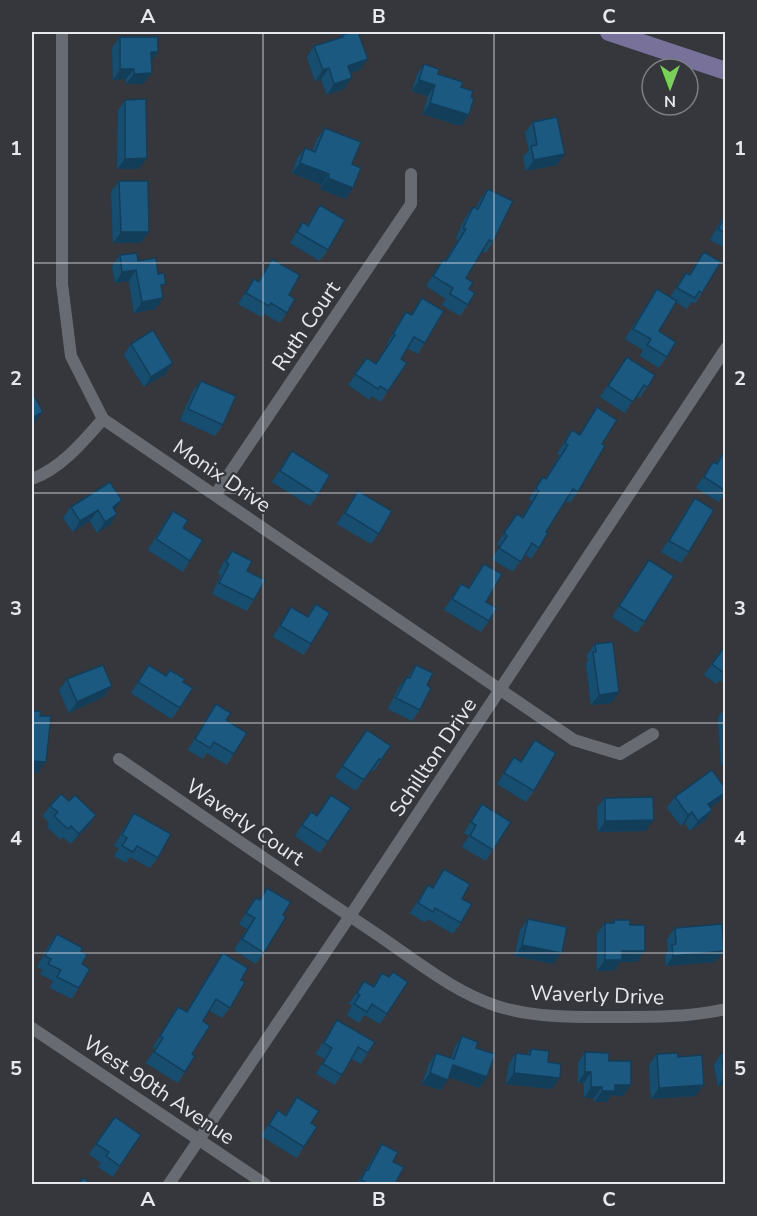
<svg xmlns="http://www.w3.org/2000/svg" width="757" height="1216" font-family="'Nunito Sans',sans-serif">
<style>
.lines{fill:none;stroke-linecap:round;stroke-linejoin:round}
.street{stroke:#696b72;stroke-width:12}
.secondary{stroke:#78719a;stroke-width:18}
.wall{fill:#174d6f}
.shaded-wall{fill:#133e5a}
.building{fill:#1b5981;stroke:#133e5a;stroke-width:1.5}
.grid{fill:none;stroke:#e7e8ec;stroke-width:1.5;stroke-opacity:0.55}
.labels{text-anchor:middle;stroke-width:4.5;stroke-linejoin:round;paint-order:stroke}
.street-label{font-size:21px;fill:#e7e8ec;stroke:#35373d}
.neatline{fill:none;stroke:#e7e8ec;stroke-width:2}
.grid-label{font-size:20px;text-anchor:middle;font-weight:bold;fill:#e7e8ec}
</style>
<rect width="100%" height="100%" fill="#35373d"/>
<g class="lines">
<g class="street">
<path d="M62,32V284L71,356L103,419L574,740L620,754L653,734"/>
<path d="M32,479C61,468 82,443 103,419"/>
<path d="M215,495L411,204V174"/>
<path d="M119,759C204,817 289,876 375,933C414,959 454,993 500,1007C534,1017 568,1017 603,1017C645,1017 685,1018 726,1009"/>
<path d="M32,1028L265,1184"/>
<path d="M169,1184L350,916L726,348"/>
</g>
<path class="secondary" d="M609,32L726,71"/>
</g>
<g class="wall">
<path d="M342,35L360,70L350,73L352,78L344,89L327,95L321,79L315,81L307,57L314,46L340,38Z"/>
<path d="M120,37L158,52L152,61L144,84H126V79L113,80L112,48Z"/>
<path d="M424,64L438,74L461,87L469,115L461,126L423,114L428,96L412,91L417,75Z"/>
<path d="M125,100L139,169H117L118,111Z"/>
<path d="M533,122L565,154L557,165L526,171L523,157L529,150L525,133Z"/>
<path d="M325,128L352,164L353,188L346,199L320,189L322,185L292,173L297,159L305,148L312,151L317,139Z"/>
<path d="M119,181L149,232L141,243H113L111,192Z"/>
<path d="M488,189L493,242L486,253L482,251L466,278L469,289L468,305L460,316L442,305L446,299L426,286L443,260L445,261L458,240L456,238L465,218L473,207L476,208L480,200Z"/>
<path d="M320,205L328,250L320,261L290,243L303,222L307,225Z"/>
<path d="M726,212V248L710,240Z"/>
<path d="M704,252L702,293L695,304L692,302L687,309L676,302L659,331L667,357L659,368L640,356L643,350L625,339L657,289L670,297L686,273L689,275Z"/>
<path d="M120,255L138,261L158,274L163,298L156,309L134,313L129,281L115,283L112,266Z"/>
<path d="M272,259L289,295L287,313L280,323L264,314L262,317L238,304L254,279L258,282Z"/>
<path d="M422,298L425,343L418,354L407,348L401,359L388,391L381,402L372,396L370,400L348,385L367,358L376,364L388,346L386,345L406,312L411,315Z"/>
<path d="M131,344L173,363L166,374L144,387L124,355Z"/>
<path d="M627,357L655,375L640,398L636,396L625,413L600,397Z"/>
<path d="M201,381L223,425L215,436L180,420L193,391Z"/>
<path d="M597,407L602,444L578,492L570,503L566,501L546,532L539,548L531,559L525,554L513,572L492,559L500,546L497,544L517,514L522,517L532,501L529,499L543,477L546,478L560,455L557,454L572,430L579,435Z"/>
<path d="M726,448V493L719,502L696,488L713,462L716,463Z"/>
<path d="M292,451L318,495L310,506L272,482Z"/>
<path d="M358,491L379,534L371,544L337,524Z"/>
<path d="M695,498L689,552L681,563L661,552Z"/>
<path d="M71,507L115,511L117,514L110,525L97,533L90,521L73,532L63,518Z"/>
<path d="M173,511L183,528L190,561L183,572L148,550L165,522Z"/>
<path d="M232,551L254,600L247,611L212,594L221,575L218,573L224,562Z"/>
<path d="M649,560L645,622L637,633L612,617Z"/>
<path d="M484,564L486,602L489,621L481,632L444,610L461,584L468,588Z"/>
<path d="M316,604L311,644L304,655L273,637L291,607L307,617Z"/>
<path d="M595,644L619,692L612,703L591,705L586,663L588,661L587,655Z"/>
<path d="M725,646L726,685L720,680L717,684L704,675Z"/>
<path d="M149,665L166,676L180,708L172,719L131,693Z"/>
<path d="M416,665L427,685L420,710L412,721L388,709L399,687L407,677H408Z"/>
<path d="M67,679L112,686L104,697L69,713L59,690Z"/>
<path d="M216,704L234,754L227,765L207,753L203,759L188,750Z"/>
<path d="M726,707V766H721L718,717Z"/>
<path d="M367,730L391,746L374,771L371,770L356,791L335,777Z"/>
<path d="M535,740L534,791L526,802L497,784L514,757L521,761Z"/>
<path d="M726,789V793L719,802L710,808L712,810L705,821L690,831L685,823L681,826L667,808L675,797Z"/>
<path d="M605,798L646,831L598,832L597,808Z"/>
<path d="M69,801L96,815L89,826L71,844L63,837L61,840L47,827L49,823L43,816L50,806Z"/>
<path d="M482,804L493,850L486,861L462,847L469,836L464,833Z"/>
<path d="M351,808L320,853L295,836L311,812L317,816Z"/>
<path d="M134,813L158,858L150,868L130,857L126,863L114,856L119,848L114,846L127,824Z"/>
<path d="M444,869L462,899L461,923L453,934L428,919L426,923L410,913L428,885L433,887Z"/>
<path d="M267,888L283,915L264,953L256,964L234,950L247,929L239,924L256,898L259,900Z"/>
<path d="M528,919L554,964L515,956L520,930Z"/>
<path d="M614,920L630,925L645,951L637,962H621L614,971H597V934L605,923H612Z"/>
<path d="M675,928L716,962L666,966L665,956L668,951L667,939Z"/>
<path d="M57,934L81,951L82,964L79,988L72,999L50,988L53,981L40,974L43,970L37,967L49,945Z"/>
<path d="M223,953L241,980L230,1008L222,1018L209,1010L203,1021L185,1072L178,1083L146,1063L155,1049L153,1047L178,1007L187,1012Z"/>
<path d="M382,973L387,1014L380,1024L365,1015L359,1023L347,1015L352,1005L349,1004L364,981L373,986Z"/>
<path d="M337,1020L368,1053L361,1064L352,1059L335,1085L316,1074L325,1059L316,1054Z"/>
<path d="M462,1036L476,1048L487,1077L480,1088L449,1077L441,1090L422,1084L429,1064L436,1053L451,1058L455,1047Z"/>
<path d="M531,1049L548,1062L560,1078L552,1089L506,1084L509,1064L516,1053L527,1055Z"/>
<path d="M585,1052L609,1061L631,1085L623,1096L612,1095L607,1102H594V1098H584V1083H578V1063Z"/>
<path d="M726,1053V1084L718,1086L714,1065L721,1054Z"/>
<path d="M657,1054L678,1057L696,1096L651,1099L649,1065Z"/>
<path d="M297,1097L311,1123L304,1147L297,1158L261,1136L278,1110L285,1115Z"/>
<path d="M115,1117L141,1135L113,1177L98,1167L101,1163L89,1154Z"/>
<path d="M382,1144L393,1162L396,1182L402,1185H356Z"/>
</g>
<g class="shaded-wall">
<path d="M151,52H158L151,63Z"/>
<path d="M368,59L360,70L340,77L348,66Z"/>
<path d="M329,68L321,79L315,81L323,70Z"/>
<path d="M120,69H134L126,79L113,80Z"/>
<path d="M152,73L144,84H126L134,74Z"/>
<path d="M352,78L344,89L327,95L334,84Z"/>
<path d="M419,80L435,85L428,96L412,91Z"/>
<path d="M430,103L469,115L461,126L423,114Z"/>
<path d="M565,154L557,165L526,171L534,160Z"/>
<path d="M147,158L139,169H117L125,159Z"/>
<path d="M300,163L329,174L322,185L292,173Z"/>
<path d="M328,178L353,188L346,199L320,189Z"/>
<path d="M121,232H149L141,243H113Z"/>
<path d="M136,270L129,281L115,283L122,272Z"/>
<path d="M163,298L156,309L134,313L142,302Z"/>
<path d="M173,363L166,374L144,387L151,377Z"/>
<path d="M43,412L35,423L32,425V418Z"/>
<path d="M122,500L115,511L113,507Z"/>
<path d="M98,510L90,521L73,532L80,521Z"/>
<path d="M117,514L110,525L97,533L105,522Z"/>
<path d="M112,686L104,697L69,713L77,702Z"/>
<path d="M619,692L612,703L591,705L599,695Z"/>
<path d="M726,759V766H721Z"/>
<path d="M32,761L46,762L38,773H32Z"/>
<path d="M726,792L719,802L700,815L708,804Z"/>
<path d="M712,810L705,821L690,831L698,821Z"/>
<path d="M692,812L685,823L681,826L688,815Z"/>
<path d="M96,815L89,826L71,844L79,834Z"/>
<path d="M654,820L646,831L598,832L605,821Z"/>
<path d="M522,945L562,953L554,964L515,956Z"/>
<path d="M622,951H645L637,962H621L614,971H597L605,960Z"/>
<path d="M724,951L716,962L666,966L673,956Z"/>
<path d="M453,1065L487,1077L480,1088L446,1076Z"/>
<path d="M585,1072H591L584,1083H578Z"/>
<path d="M430,1073L448,1080L441,1090L422,1084Z"/>
<path d="M514,1073L560,1078L552,1089L506,1084Z"/>
<path d="M725,1075L726,1084L718,1086Z"/>
<path d="M615,1085H631L623,1096L612,1095L607,1102H594L602,1091Z"/>
<path d="M704,1085L696,1096L651,1099L659,1088Z"/>
<path d="M591,1087H602L594,1098H584Z"/>
</g>
<g class="building">
<path d="M352,32H358L368,59L348,66L352,78L334,84L329,68L323,70L314,46L343,37L342,35Z"/>
<path d="M120,37H158V52H151L152,73L134,74V69H120Z"/>
<path d="M424,64L439,69L438,74L463,82L461,87L473,91L471,97L474,98L469,115L430,103L435,85L419,80Z"/>
<path d="M146,99L147,158L125,159V100Z"/>
<path d="M557,117L565,154L534,160L531,146L537,145L533,122Z"/>
<path d="M325,128L361,142L352,164L361,168L353,188L328,178L329,174L300,163L305,148L315,152Z"/>
<path d="M119,181H148L149,232H121Z"/>
<path d="M488,189L513,201L493,242L489,240L466,278L473,282L469,289L475,293L468,305L450,294L453,288L433,276L443,260L446,261L466,229L463,228L473,207L478,209Z"/>
<path d="M320,205L345,220L328,250L297,232L303,222L308,226Z"/>
<path d="M726,215V233L718,229Z"/>
<path d="M704,252L721,262L702,293L699,291L695,298L677,288L686,273L690,275Z"/>
<path d="M137,253L138,261L156,258L158,274L164,273L166,284L161,285L163,298L142,302L136,270L122,272L120,255Z"/>
<path d="M272,259L300,275L289,295L295,299L287,313L271,303L269,306L246,293L254,279L259,282Z"/>
<path d="M657,289L677,301L659,331L676,342L667,357L647,345L651,339L633,329Z"/>
<path d="M422,298L444,311L425,343L414,337L401,359L407,363L388,391L380,386L378,389L355,374L367,358L376,364L395,335L393,334L406,312L412,315Z"/>
<path d="M153,330L173,363L151,377L131,344Z"/>
<path d="M627,357L655,375L648,387L644,385L633,402L608,386Z"/>
<path d="M201,381L236,396L223,425L188,409Z"/>
<path d="M32,392L43,412L32,418Z"/>
<path d="M597,407L617,420L602,444L605,446L578,492L573,489L546,532L548,533L539,548L532,543L521,562L499,548L507,536L504,533L517,514L523,518L539,491L536,488L543,477L546,479L568,445L565,443L572,430L580,435Z"/>
<path d="M726,449V491L704,477L713,462L717,464Z"/>
<path d="M292,451L330,475L318,495L280,471Z"/>
<path d="M110,482L122,500L113,507L117,514L105,522L98,510L80,521L71,507Z"/>
<path d="M358,491L392,511L379,534L345,513Z"/>
<path d="M695,498L714,510L689,552L669,541Z"/>
<path d="M173,511L188,520L183,528L203,540L190,561L156,539Z"/>
<path d="M232,551L252,561L247,571L265,580L254,600L219,583L229,564L226,562Z"/>
<path d="M649,560L674,576L645,622L619,606Z"/>
<path d="M484,564L502,574L486,602L497,608L489,621L452,599L461,584L469,588Z"/>
<path d="M316,604L330,613L311,644L280,626L291,607L308,617Z"/>
<path d="M613,642L619,692L599,695L593,652H596L595,644Z"/>
<path d="M725,646L726,672L724,673L712,664Z"/>
<path d="M103,665L112,686L77,702L67,679Z"/>
<path d="M149,665L166,676L170,670L185,679L183,682L193,688L180,708L138,682Z"/>
<path d="M416,665L433,673L427,685L431,688L420,710L396,698L407,677L410,678Z"/>
<path d="M216,704L231,713L226,720L247,733L234,754L214,742L210,748L195,739Z"/>
<path d="M32,711H41L40,716H51L46,762L32,761Z"/>
<path d="M367,730L391,746L381,760L379,759L364,780L342,766Z"/>
<path d="M535,740L556,753L534,791L504,773L514,757L521,762Z"/>
<path d="M712,770L726,789V792L708,804L712,810L698,821L692,812L688,815L675,797Z"/>
<path d="M61,794L69,801L75,795L96,815L79,834L71,826L68,829L54,816L58,812L50,806Z"/>
<path d="M331,795L351,808L328,842L302,825L311,812L317,816Z"/>
<path d="M653,797L654,820L605,821V798Z"/>
<path d="M482,804L511,822L493,850L470,836L476,825L471,822Z"/>
<path d="M134,813L171,834L158,858L137,846L133,852L122,846L127,838L122,835Z"/>
<path d="M444,869L470,884L462,899L472,904L461,923L435,908L433,912L418,903L428,885L433,888Z"/>
<path d="M267,888L291,902L283,915L286,917L264,953L242,939L255,918L246,913L256,898L260,900Z"/>
<path d="M528,919L567,927L562,953L522,945Z"/>
<path d="M614,920H630V925H645V951H622V960H605V923H614Z"/>
<path d="M722,924L724,951L673,956L672,945L676,944L675,928Z"/>
<path d="M57,934L83,948L81,951L87,955L82,964L90,969L79,988L57,977L61,970L48,964L51,959L45,956Z"/>
<path d="M223,953L248,968L241,980L245,982L230,1008L216,999L203,1021L210,1026L192,1054L195,1056L185,1072L154,1052L163,1038L160,1036L178,1007L187,1012Z"/>
<path d="M393,972L408,982L387,1014L372,1004L367,1012L354,1004L360,995L357,993L364,981L374,987L382,973L389,977Z"/>
<path d="M337,1020L375,1042L368,1053L358,1047L342,1075L323,1064L332,1048L324,1043Z"/>
<path d="M462,1036L478,1042L476,1048L495,1054L487,1077L453,1065L448,1080L430,1073L436,1053L454,1059Z"/>
<path d="M531,1049L549,1051L548,1062L561,1064L560,1078L514,1073L516,1053L530,1055Z"/>
<path d="M585,1052L609,1053V1061H631V1085H615V1091H602V1087H591V1072H585Z"/>
<path d="M678,1053V1057L702,1055L704,1085L659,1088L657,1054Z"/>
<path d="M726,1053V1075H725L721,1054Z"/>
<path d="M297,1097L319,1111L311,1123L317,1127L304,1147L269,1125L278,1110L286,1116Z"/>
<path d="M115,1117L141,1135L120,1166L106,1156L109,1152L96,1144Z"/>
<path d="M382,1144L398,1152L393,1162L404,1167L396,1182L402,1185H370L361,1180L366,1170H368Z"/>
<path d="M83,1178L93,1185H79Z"/>
</g>
<path class="grid" d="M263,32V1184M494,32V1184M32,263H726M32,493H726M32,723H726M32,953H726"/>
<g class="labels">
<g class="street-label">
<text transform="translate(306 326) rotate(-56)" y="7">Ruth Court</text>
<text transform="translate(222 476) rotate(34)" y="7">Monix Drive</text>
<text transform="translate(433 757) rotate(-56)" y="7">Schillton Drive</text>
<text transform="translate(245 822) rotate(34)" y="7">Waverly Court</text>
<text transform="translate(597 995) rotate(2)" y="7">Waverly Drive</text>
<text transform="translate(159 1090) rotate(34)" y="7">West 90th Avenue</text>
</g>
</g>
<rect width="757" height="1216" fill="none" stroke="#35373d" stroke-width="66"/>
<g transform="translate(670 87) rotate(180)"><circle r="28" fill="#35373d" stroke="#7c7e83" stroke-width="1.5"/>
<path d="M0-4.5L10 22L0 15L-10 22Z" fill="#79d157"/>
<text y="-9" font-size="16" font-weight="bold" text-anchor="middle" fill="#e7e8ec">N</text>
</g>
<rect x="33" y="33" width="691" height="1150" class="neatline"/>
<g class="grid-label">
<text x="148" y="23">A</text>
<text x="379" y="23">B</text>
<text x="609" y="23">C</text>
<text x="16" y="155">1</text>
<text x="740" y="155">1</text>
<text x="16" y="385">2</text>
<text x="740" y="385">2</text>
<text x="16" y="615">3</text>
<text x="740" y="615">3</text>
<text x="16" y="845">4</text>
<text x="740" y="845">4</text>
<text x="16" y="1075">5</text>
<text x="740" y="1075">5</text>
<text x="148" y="1206">A</text>
<text x="379" y="1206">B</text>
<text x="609" y="1206">C</text>
</g>
</svg>
